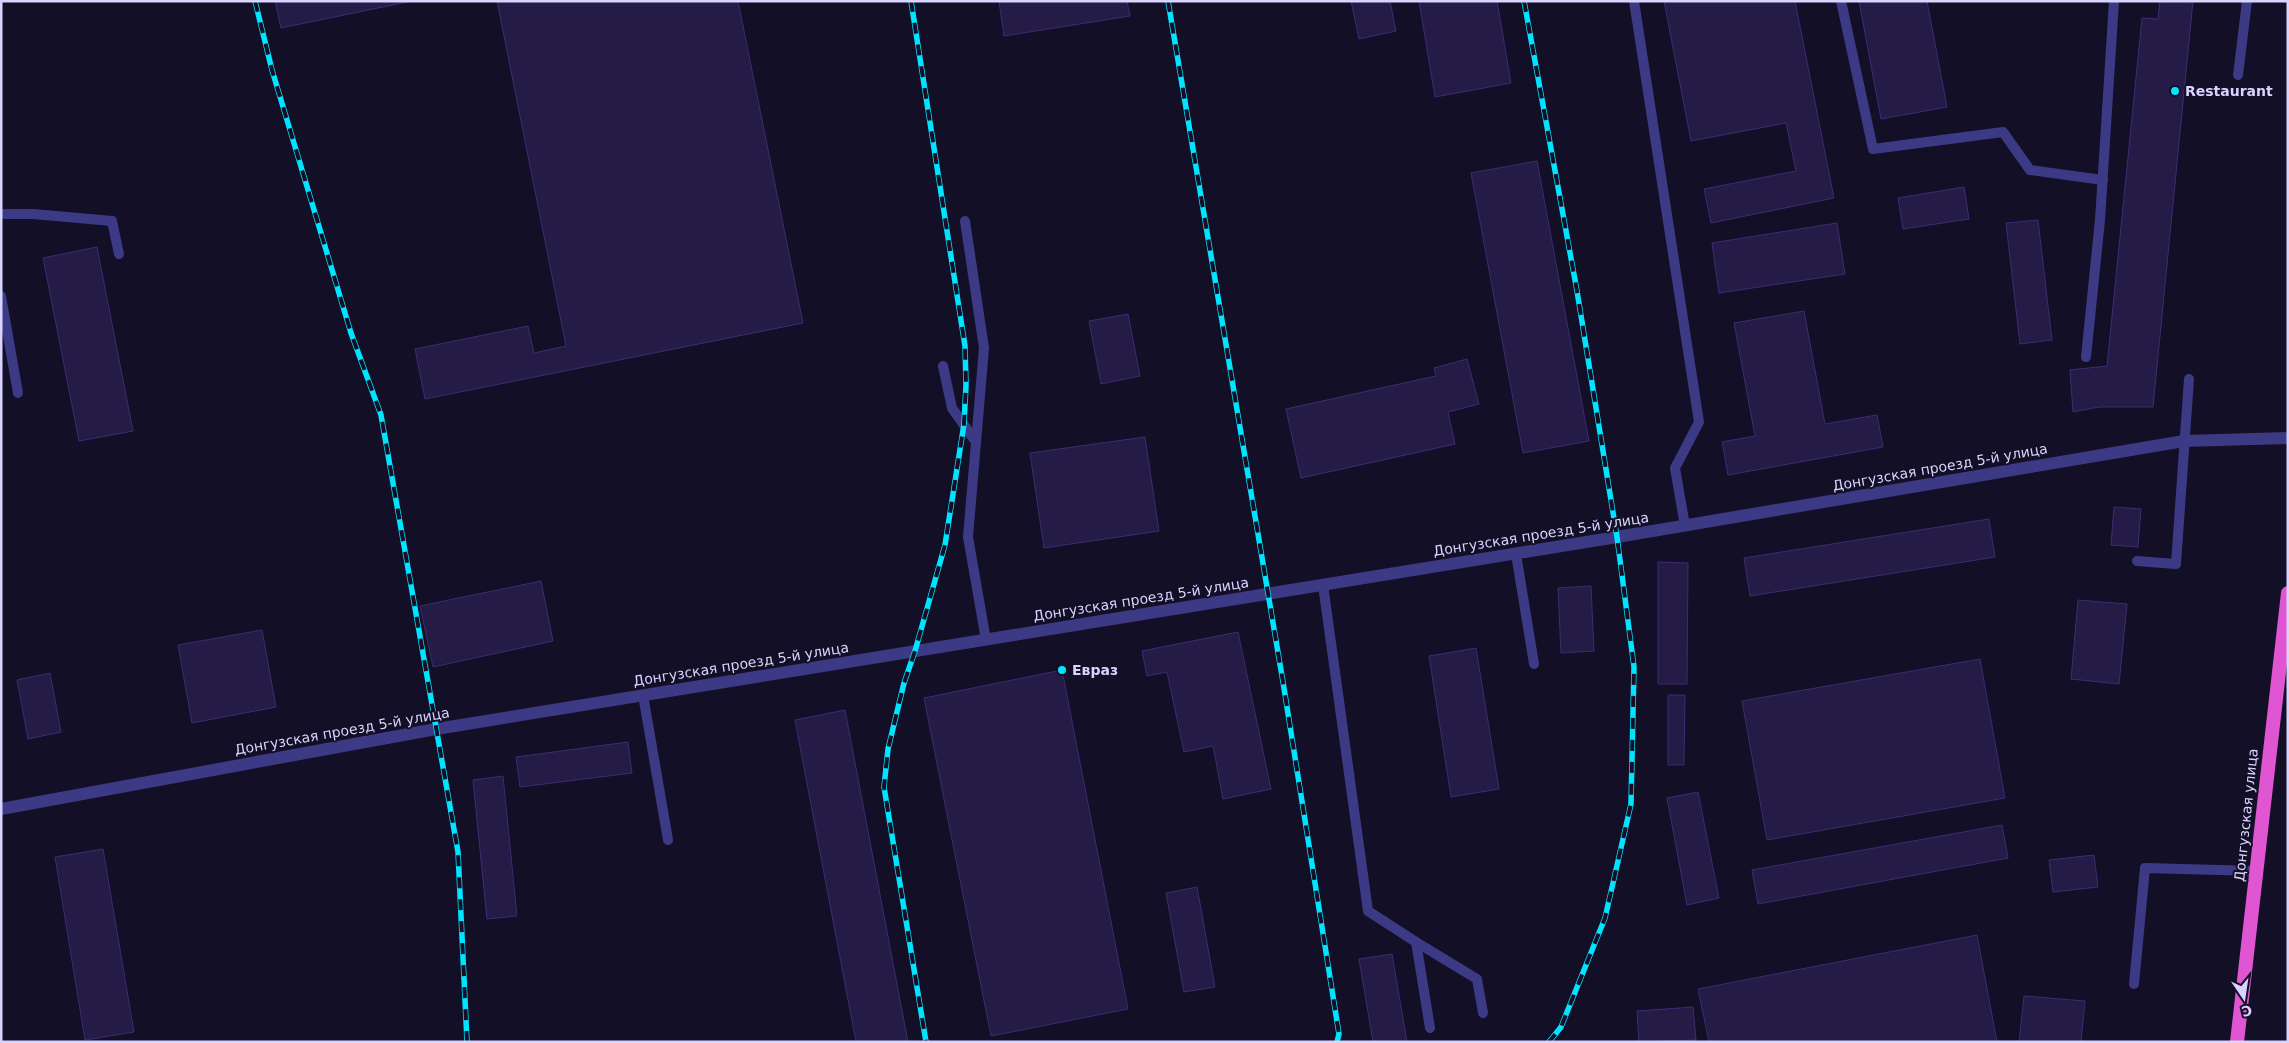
<svg xmlns="http://www.w3.org/2000/svg" width="2289" height="1043" font-family="'DejaVu Sans',sans-serif">
<style>
.building{fill:#241b47;stroke:#3b2d73}
.lines{fill:none;stroke-linecap:round;stroke-linejoin:round}
.service{stroke:#3d3a85;stroke-width:10}
.minor{stroke:#3d3a85;stroke-width:12}
.trunk{stroke:#e055d1;stroke-width:14}
.rail-casing{stroke:#00e5ff;stroke-width:5.5}
.rail{stroke:#130f26;stroke-width:4;stroke-dasharray:11;stroke-linecap:butt}
.poi-dot{fill:#00e5ff;stroke:#130f26;stroke-width:2}
.labels{text-anchor:middle;stroke-width:4;stroke-linejoin:round;paint-order:stroke}
.poi-label{font-size:14px;font-weight:bold;fill:#d9d4ff;stroke:#130f26;text-anchor:start}
.street-label{font-size:14px;fill:#d9d4ff;stroke:#130f26}
</style>
<rect width="100%" height="100%" fill="#130f26"/>
<g class="building">
<path d="M275,1H412L281,28Z"/>
<path d="M497,1H738L803,323L425,399L415,349L528,326L534,353L566,346Z"/>
<path d="M999,1H1127L1130,16L1004,36Z"/>
<path d="M1351,1H1390L1396,31L1359,39Z"/>
<path d="M1419,1H1497L1511,83L1435,97Z"/>
<path d="M1664,1H1795L1834,198L1711,223L1704,189L1796,171L1786,123L1691,141Z"/>
<path d="M1859,1H1927L1947,107L1881,119Z"/>
<path d="M2160,1H2193L2153,407H2099L2073,412L2070,370L2107,366L2142,18L2158,19Z"/>
<path d="M1537,161L1589,441L1523,453L1471,173Z"/>
<path d="M1964,187L1969,219L1903,229L1898,198Z"/>
<path d="M2038,220L2052,340L2020,344L2006,223Z"/>
<path d="M1837,223L1845,274L1719,293L1712,243Z"/>
<path d="M97,247L133,431L79,441L43,258Z"/>
<path d="M1804,311L1825,424L1877,415L1883,447L1728,475L1722,442L1755,436L1734,323Z"/>
<path d="M1128,314L1140,376L1101,384L1089,321Z"/>
<path d="M1467,359L1479,404L1448,412L1455,444L1301,478L1286,409L1436,376L1434,368Z"/>
<path d="M1145,437L1159,531L1044,548L1030,453Z"/>
<path d="M2114,507L2141,509L2138,547L2111,545Z"/>
<path d="M1989,519L1995,557L1750,596L1744,558Z"/>
<path d="M1658,562L1688,563L1687,684H1658Z"/>
<path d="M541,581L553,641L433,667L420,606Z"/>
<path d="M1591,586L1594,651L1561,653L1558,588Z"/>
<path d="M2078,600L2127,604L2119,684L2071,679Z"/>
<path d="M262,630L276,707L192,723L178,645Z"/>
<path d="M1238,632L1271,789L1223,799L1213,746L1184,752L1167,672L1147,676L1142,651Z"/>
<path d="M1476,648L1499,789L1451,797L1429,656Z"/>
<path d="M1980,659L2005,798L1767,840L1742,701Z"/>
<path d="M1062,670L1128,1009L991,1036L924,698Z"/>
<path d="M50,673L61,732L28,739L17,680Z"/>
<path d="M1668,695H1685L1684,765H1668Z"/>
<path d="M845,710L908,1042H856L795,720Z"/>
<path d="M628,742L632,773L520,787L516,757Z"/>
<path d="M503,776L517,916L487,919L473,780Z"/>
<path d="M1698,792L1719,898L1687,905L1667,798Z"/>
<path d="M2002,825L2008,858L1758,904L1752,870Z"/>
<path d="M103,849L134,1032L85,1040L55,857Z"/>
<path d="M2094,855L2098,887L2053,892L2049,860Z"/>
<path d="M1197,887L1215,987L1184,992L1166,893Z"/>
<path d="M1977,935L1997,1042H1709L1698,989Z"/>
<path d="M1392,954L1407,1042H1373L1359,959Z"/>
<path d="M2024,996L2085,1001L2081,1042H2019Z"/>
<path d="M1693,1007L1696,1040L1639,1042L1637,1011Z"/>
</g>
<g class="lines">
<g class="service">
<path d="M1634,1L1699,422L1675,468L1685,526"/>
<path d="M1841,1L1873,149L2003,132L2030,170L2103,180"/>
<path d="M2238,75L2247,1"/>
<path d="M1,214H33L112,221L119,254"/>
<path d="M965,221L984,348L968,537L986,640"/>
<path d="M1,296L18,393"/>
<path d="M2086,357L2100,220L2114,1"/>
<path d="M943,366L952,408L976,442"/>
<path d="M1516,554L1534,664"/>
<path d="M2137,561L2176,564L2189,379"/>
<path d="M1323,585L1368,911L1416,942L1430,1028"/>
<path d="M643,695L668,840"/>
<path d="M1416,942L1477,979L1483,1013"/>
<path d="M2134,984L2145,868L2256,871"/>
</g>
<path class="minor" d="M1,809L436,729L1617,537L2184,441L2288,438"/>
<path class="trunk" d="M2237,1042L2288,593"/>
<defs>
<g id="rail">
<path d="M255,1L272,70L351,333L381,415L458,852L467,1042"/>
<path d="M911,1L965,346L966,385L964,424L945,545L915,651L904,683L888,749L884,787L926,1042"/>
<path d="M1168,1L1283,682L1339,1034L1337,1042"/>
<path d="M1524,1L1577,291L1617,537L1634,667L1631,804L1605,918L1561,1027L1549,1042"/>
</g>
</defs>
<use href="#rail" class="rail-casing"/>
<use href="#rail" class="rail"/>
</g>
<g class="poi-dot">
<circle cx="2175" cy="91" r="5"/>
<circle cx="1062" cy="670" r="5"/>
</g>
<g class="labels">
<g class="poi-label">
<text x="2185" y="96">Restaurant</text>
<text x="1072" y="675">Евраз</text>
</g>
<g class="street-label">
<text transform="translate(1940 467) rotate(-10)" y="5">Донгузская проезд 5-й улица</text>
<text transform="translate(1541 534) rotate(-9)" y="5">Донгузская проезд 5-й улица</text>
<text transform="translate(1141 599) rotate(-9)" y="5">Донгузская проезд 5-й улица</text>
<text transform="translate(741 664) rotate(-9)" y="5">Донгузская проезд 5-й улица</text>
<text transform="translate(342 731) rotate(-10)" y="5">Донгузская проезд 5-й улица</text>
<text transform="translate(2246 815) rotate(-84)" y="5">Донгузская улица</text>
</g>
</g>
<rect width="2289" height="1043" fill="none" stroke="#d9d4ff" stroke-width="5"/>
<g transform="translate(2244 998) rotate(167)" stroke="#130f26" stroke-width="4" paint-order="stroke">
<path d="M0-4L9 19L0 12L-9 19Z" fill="#d9d4ff"/>
<text y="-8" font-size="14" font-weight="bold" text-anchor="middle" fill="#d9d4ff">С</text>
</g>
</svg>
